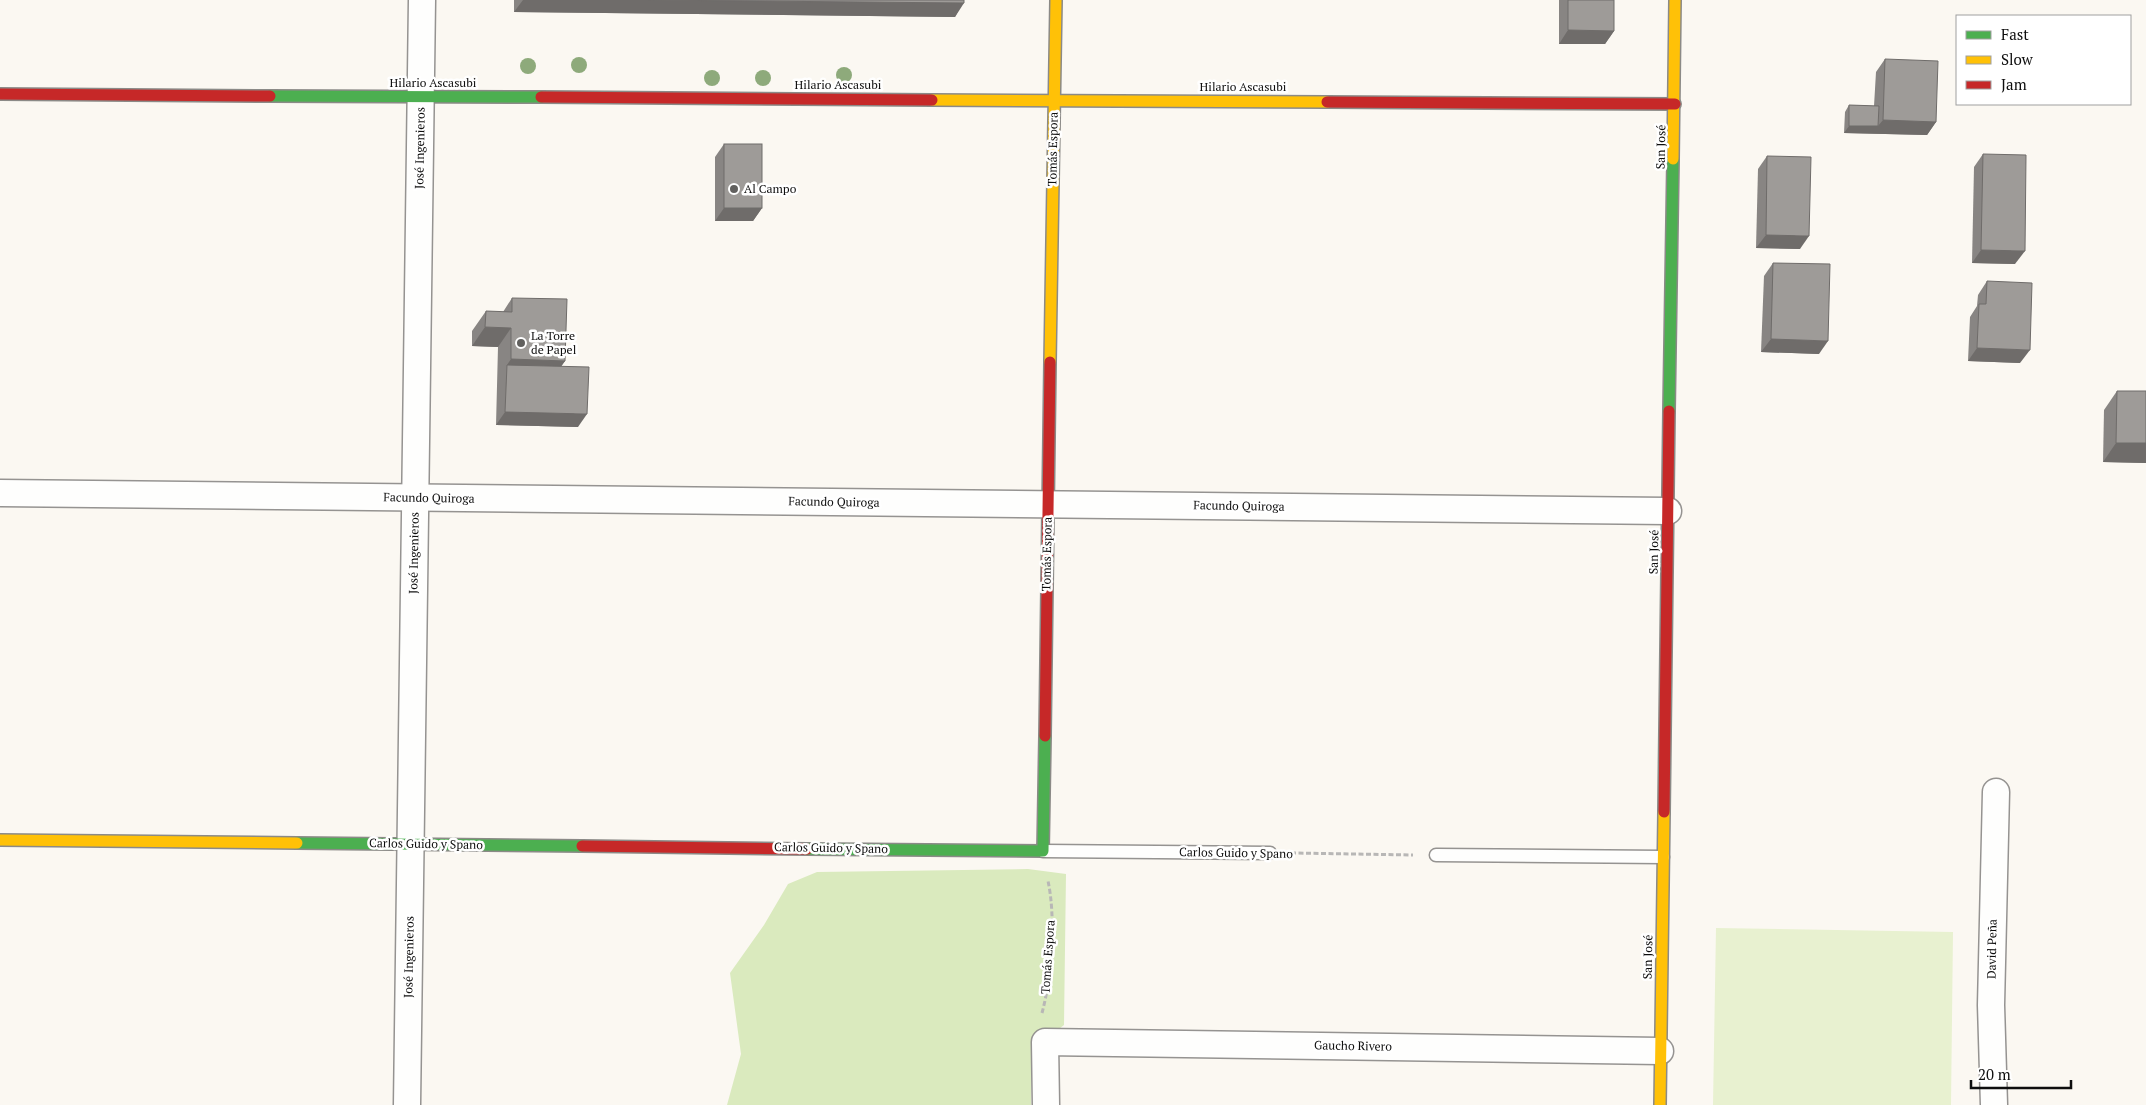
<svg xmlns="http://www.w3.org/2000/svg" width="2146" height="1105" font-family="'PT Serif',serif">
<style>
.green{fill:#e8f1d0}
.forest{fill:#daeabe}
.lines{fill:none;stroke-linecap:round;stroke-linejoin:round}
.lane-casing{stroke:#959391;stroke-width:15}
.street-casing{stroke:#959391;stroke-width:29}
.fast-casing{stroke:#8b8a87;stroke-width:14}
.slow-casing{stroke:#8b8a87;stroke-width:14}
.jam-casing{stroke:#8b8a87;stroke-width:14}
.path{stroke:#b8b7b6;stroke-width:3;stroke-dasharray:5 2.5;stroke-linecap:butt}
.lane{stroke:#fefefd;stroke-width:12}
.street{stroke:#fefefd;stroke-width:26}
.fast{stroke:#4caf50;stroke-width:11}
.slow{stroke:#ffc107;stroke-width:11}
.jam{stroke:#c62828;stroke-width:11}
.tree{fill:#8eaa7b}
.wall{fill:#888583}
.shaded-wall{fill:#6f6c6a}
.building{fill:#9e9b98;stroke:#6f6c6a}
.poi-dot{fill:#61605e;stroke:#fff;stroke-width:2}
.labels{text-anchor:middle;stroke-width:5;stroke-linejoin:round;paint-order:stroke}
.street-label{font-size:12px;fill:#0e0e0e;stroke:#fff}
.poi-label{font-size:12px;fill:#0e0e0e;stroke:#fff;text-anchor:start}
</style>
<rect width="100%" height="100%" fill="#fbf8f2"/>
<path class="green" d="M1716,928L1953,932L1951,1105H1713Z"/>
<path class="forest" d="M1028,869L1066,874L1064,1025L1032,1050L1031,1105H727L741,1054L730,973L764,925L788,884L817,872Z"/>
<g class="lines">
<defs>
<g id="lane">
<path d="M1043,851L1270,853"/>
<path d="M1436,855L1663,857"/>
</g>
<g id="street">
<path d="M0,493L1668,511"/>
<path d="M407,1105L422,0"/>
<path d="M1046,1105L1045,1042L1660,1051"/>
<path d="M1994,1105L1991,1005L1996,792"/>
</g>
<g id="fast">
<path d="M270,96L541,97"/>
<path d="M1669,411L1673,159"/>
<path d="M297,843L582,846"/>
<path d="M807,849L1043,851L1045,736"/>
</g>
<g id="slow">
<path d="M932,100L1327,102"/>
<path d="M1673,159L1675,0"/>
<path d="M1050,362L1056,0"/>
<path d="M0,840L297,843"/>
<path d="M1660,1105L1664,812"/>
</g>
<g id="jam">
<path d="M0,94L270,96"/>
<path d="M541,97L932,100"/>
<path d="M1327,102L1675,104"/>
<path d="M1045,736L1050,362"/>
<path d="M1664,812L1669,411"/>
<path d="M582,846L807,849"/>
</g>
</defs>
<use href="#lane" class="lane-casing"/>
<use href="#street" class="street-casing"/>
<use href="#fast" class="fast-casing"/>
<use href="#slow" class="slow-casing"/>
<use href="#jam" class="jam-casing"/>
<g class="path">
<path d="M1291,853L1413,855"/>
<path d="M1042,1013C1052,976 1056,918 1048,881"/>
</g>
<use href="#lane" class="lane"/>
<use href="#street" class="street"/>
<use href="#fast" class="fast"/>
<use href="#slow" class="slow"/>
<use href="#jam" class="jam"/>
</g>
<g class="tree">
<circle cx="579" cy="65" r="8"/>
<circle cx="528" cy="66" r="8"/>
<circle cx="844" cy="75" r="8"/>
<circle cx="712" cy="78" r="8"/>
<circle cx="763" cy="78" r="8"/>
</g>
<g class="wall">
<path d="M514,0H964L955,17L514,12Z"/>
<path d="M1559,0H1614V31L1605,44H1559Z"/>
<path d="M1885,59L1936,122L1927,135L1844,133L1845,112L1849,105L1874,106L1876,72Z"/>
<path d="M724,144L762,208L753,221H715V157Z"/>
<path d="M1983,154L2015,264L1972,263L1974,167Z"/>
<path d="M1767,156L1800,249L1756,248L1758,169Z"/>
<path d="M1773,263L1819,354L1761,352L1764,276Z"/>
<path d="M1987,281L2020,363L1968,361L1970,317L1977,306L1978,295Z"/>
<path d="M512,298L565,361L561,366L578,427L496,425L498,347L472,346V331L486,311L503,312Z"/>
<path d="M2117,391H2146V463L2103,462L2104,410Z"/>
</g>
<g class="shaded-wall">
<path d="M523,0H648L964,3L955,17L514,12Z"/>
<path d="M1568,30L1614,31L1605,44H1559Z"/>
<path d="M1883,120L1936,122L1927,135L1844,133L1849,126H1878Z"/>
<path d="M724,208H762L753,221H715Z"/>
<path d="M1766,235L1809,236L1800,249L1756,248Z"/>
<path d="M1981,250L2025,251L2015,264L1972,263Z"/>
<path d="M485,327L511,328L498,347L472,346Z"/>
<path d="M1771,339L1828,341L1819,354L1761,352Z"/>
<path d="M1977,348L2030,350L2020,363L1968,361Z"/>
<path d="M511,359L565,361L552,380L507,365Z"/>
<path d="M505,412L587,414L578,427L496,425Z"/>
<path d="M2116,443H2146V463L2103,462Z"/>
</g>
<g class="building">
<path d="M648,0H964V3Z"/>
<path d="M1568,0H1614V31L1568,30Z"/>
<path d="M1885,59L1938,61L1936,122L1883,120Z"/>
<path d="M1849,105L1879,106L1878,126H1849Z"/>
<rect x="724" y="144" width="38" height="64"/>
<path d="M1983,154L2026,155L2025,251L1981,250Z"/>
<path d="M1767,156L1811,157L1809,236L1766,235Z"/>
<path d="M1773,263L1830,264L1828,341L1771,339Z"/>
<path d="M1987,281L2032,283L2030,350L1977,348L1979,304H1986Z"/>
<path d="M512,298L567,299L565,361L511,359V328L485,327L486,311L512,312Z"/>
<path d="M507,365L589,367L587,414L505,412Z"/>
<path d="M2117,391H2146V443H2116Z"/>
</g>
<g class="poi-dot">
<circle cx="734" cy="189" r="5"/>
<circle cx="521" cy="343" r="5"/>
</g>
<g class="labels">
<g class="street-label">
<text x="433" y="87">Hilario Ascasubi</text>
<text x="838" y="89">Hilario Ascasubi</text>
<text x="1243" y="91">Hilario Ascasubi</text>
<text transform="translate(1661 147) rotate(-89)" y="4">San José</text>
<text transform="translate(420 148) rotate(-89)" y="4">José Ingenieros</text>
<text transform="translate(1053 149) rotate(-89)" y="4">Tomás Espora</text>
<text transform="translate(429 498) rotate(1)" y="4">Facundo Quiroga</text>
<text transform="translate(834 502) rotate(1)" y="4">Facundo Quiroga</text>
<text transform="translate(1239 506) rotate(1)" y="4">Facundo Quiroga</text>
<text transform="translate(1654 552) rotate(-89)" y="4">San José</text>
<text transform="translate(414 553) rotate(-89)" y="4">José Ingenieros</text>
<text transform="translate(1047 554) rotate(-89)" y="4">Tomás Espora</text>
<text transform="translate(426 844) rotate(1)" y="4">Carlos Guido y Spano</text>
<text transform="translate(831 848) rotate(1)" y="4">Carlos Guido y Spano</text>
<text transform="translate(1236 853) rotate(1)" y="4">Carlos Guido y Spano</text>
<text transform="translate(1992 949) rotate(-89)" y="4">David Peña</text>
<text transform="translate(409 957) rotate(-89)" y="4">José Ingenieros</text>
<text transform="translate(1048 957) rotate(-86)" y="4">Tomás Espora</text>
<text transform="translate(1648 957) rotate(-89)" y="4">San José</text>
<text transform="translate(1353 1046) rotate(1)" y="4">Gaucho Rivero</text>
</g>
<g class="poi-label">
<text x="744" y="193">Al Campo</text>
<text x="531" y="340">La Torre<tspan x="531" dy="14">de Papel</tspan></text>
</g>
</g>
<rect x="1956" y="15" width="175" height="90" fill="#ffffff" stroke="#9f9f9f"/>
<rect x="1966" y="31" width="25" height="8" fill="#4caf50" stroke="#9f9f9f"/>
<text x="2001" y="40" font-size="15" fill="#0e0e0e">Fast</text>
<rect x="1966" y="56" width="25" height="8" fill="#ffc107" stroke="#9f9f9f"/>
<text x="2001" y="65" font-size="15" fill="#0e0e0e">Slow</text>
<rect x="1966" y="81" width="25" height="8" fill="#c62828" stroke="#9f9f9f"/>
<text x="2001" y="90" font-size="15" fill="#0e0e0e">Jam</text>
<path d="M1971 1080v8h100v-8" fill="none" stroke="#0e0e0e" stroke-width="2.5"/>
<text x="1978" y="1080" font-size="15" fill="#0e0e0e" stroke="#ffffff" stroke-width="4" paint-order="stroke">20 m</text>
</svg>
